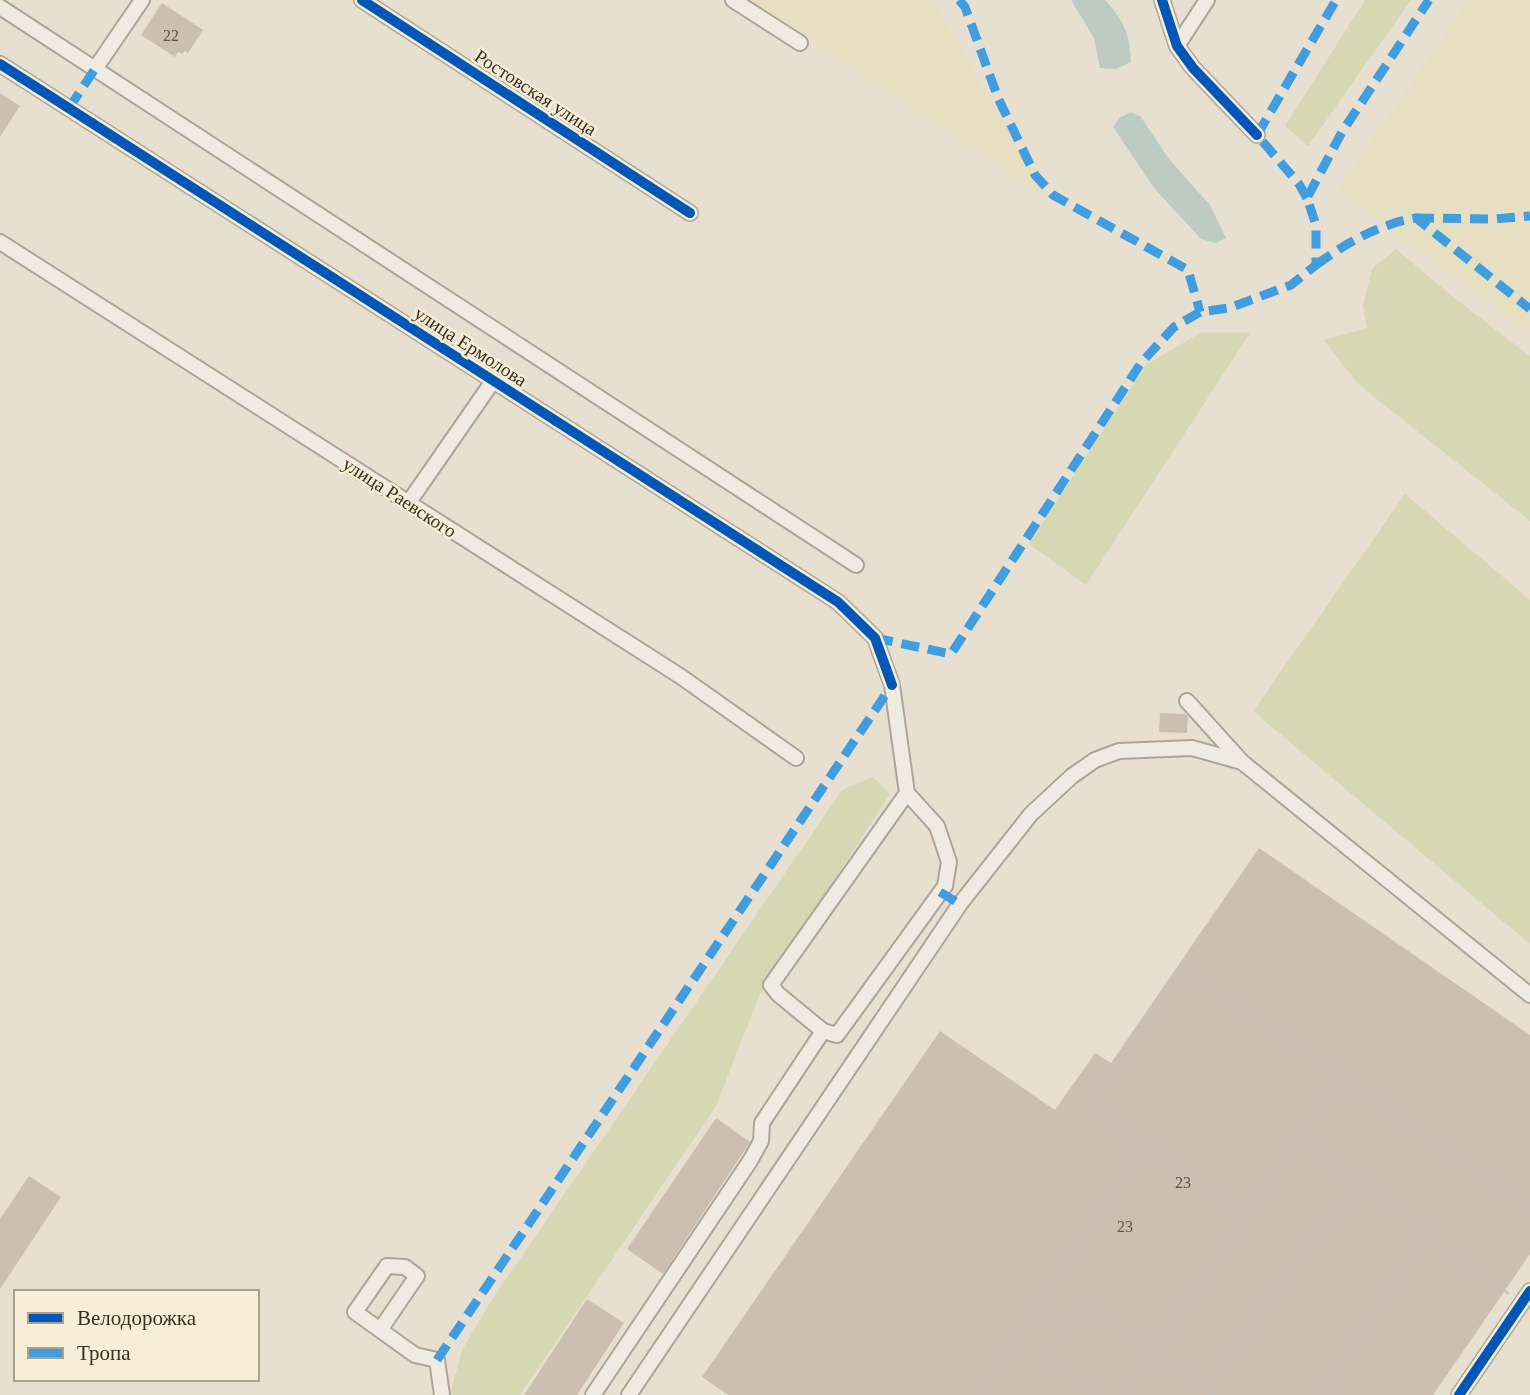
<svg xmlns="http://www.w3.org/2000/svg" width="1530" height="1395" font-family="'Times New Roman',serif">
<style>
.farmland{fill:#e6dfc2}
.green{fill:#d6d7b3}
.water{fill:#bcccc2}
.building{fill:#cbbfb2}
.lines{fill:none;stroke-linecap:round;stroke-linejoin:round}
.minor-casing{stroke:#ada599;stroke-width:18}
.path{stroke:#c8c2b9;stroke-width:2.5;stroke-dasharray:5 3.5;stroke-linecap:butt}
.minor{stroke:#efebe3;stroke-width:14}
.quiet{stroke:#3f9de0;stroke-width:9;stroke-dasharray:18 9;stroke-linecap:butt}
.cycleway-casing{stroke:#f7eed8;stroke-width:15}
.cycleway{stroke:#0057b8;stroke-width:10}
.labels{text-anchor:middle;stroke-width:5;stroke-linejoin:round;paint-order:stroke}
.number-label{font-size:16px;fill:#605244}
.street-label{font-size:19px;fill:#3d2e20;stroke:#f7eed8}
</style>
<rect width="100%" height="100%" fill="#e7e0d1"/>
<g class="farmland">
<path d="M752,0H934L1047,197Z"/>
<path d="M1468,0H1530V334L1338,189Z"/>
</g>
<g class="green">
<path d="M1365,0H1411L1308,146L1285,126Z"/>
<path d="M1396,249L1453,297L1530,356V521L1358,384L1324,340L1367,328L1363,305L1372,269Z"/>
<path d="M1200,333H1250L1086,585L1029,544L1146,365Z"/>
<path d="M1405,494L1530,600V944L1253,711Z"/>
<path d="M873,777L890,794L759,996L716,1106L520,1395H450L462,1350L491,1301L842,790Z"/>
</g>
<g class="water">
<path d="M1071,0H1105C1124,21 1130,34 1131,62L1116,69L1100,68L1094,38Z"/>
<path d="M1132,112L1141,117L1169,159L1210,205L1226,238L1216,243L1201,239L1154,188L1113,127L1120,117Z"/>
</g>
<g class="building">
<path d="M162,3L203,30L188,53L185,51L182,54L178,52L175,57L141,35Z"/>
<path d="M0,93L20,106L0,137Z"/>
<path d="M1160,713L1186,714L1188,717L1187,733L1159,732Z"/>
<path d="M1259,848L1530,1035V1254L1433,1395H728L702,1377L940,1031L1055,1110L1095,1053L1111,1063Z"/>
<path d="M716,1118L750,1142L663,1274L627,1249Z"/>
<path d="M29,1176L61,1197L0,1289V1219Z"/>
<path d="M587,1299L624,1323L577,1395H524Z"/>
</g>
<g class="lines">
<defs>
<g id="minor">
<path d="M362,0L690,213"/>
<path d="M733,0L800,43"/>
<path d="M1162,0L1177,46L1193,68L1257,135"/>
<path d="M0,7L856,565"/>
<path d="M1177,46L1207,0"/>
<path d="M0,64L838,602L875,638L892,685L907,793L937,826L949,862L945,886L837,1035L823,1031L762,1123L761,1141L750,1161L593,1395"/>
<path d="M95,69L142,0"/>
<path d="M0,242L680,676L796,758"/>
<path d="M409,502L493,381"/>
<path d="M1187,701L1242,762L1530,995"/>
<path d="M823,1031L778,994L771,985L907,793"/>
<path d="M380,1330L417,1276L405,1267L387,1266L355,1312L415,1355L437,1360L442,1395"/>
<path d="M629,1395L960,904L1031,814L1072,776L1095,760L1119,751L1192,748L1242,762"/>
<path d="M1459,1395L1530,1291"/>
</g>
</defs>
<use href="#minor" class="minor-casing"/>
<g class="path">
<path d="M1299,1139L1432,1231L1319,1395"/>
<path d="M1247,1215L1088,1105L1181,968L1530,1208"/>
<path d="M1428,1237L1505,1290L1510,1296"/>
<path d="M1035,1311L1064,1330"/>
<path d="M1326,1385L1340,1395"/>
<path d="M1208,1390L1320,1227L1327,1232L1361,1183"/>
<path d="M977,1395L1147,1146"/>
<path d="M1098,1395L1044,1358L1082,1303L1215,1395"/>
<path d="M1123,1395L1340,1078"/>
</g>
<use href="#minor" class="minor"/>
<g class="quiet">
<path d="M959,0L965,7L998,98L1035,175L1053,195L1188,270L1200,312"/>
<path d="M69,108L95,69"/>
<path d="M1307,198L1299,184L1257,135L1336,0"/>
<path d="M1416,218L1494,219L1530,216"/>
<path d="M1316,265C1346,243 1379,224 1416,218L1530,309"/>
<path d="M875,638L951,654L1141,363L1174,327L1200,312L1229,308L1291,285L1316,265V225L1307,198L1342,132L1429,0"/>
<path d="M940,892L960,904"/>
<path d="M437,1360L892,685"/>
</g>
<defs>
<g id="cycleway">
<path d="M362,0L690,213"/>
<path d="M1162,0L1177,46L1193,68L1257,135"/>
<path d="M0,64L838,602L875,638L892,685"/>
<path d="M1459,1395L1530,1291"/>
</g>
</defs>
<use href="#cycleway" class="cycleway-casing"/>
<use href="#cycleway" class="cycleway"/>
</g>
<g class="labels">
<g class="number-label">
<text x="171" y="41">22</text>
<text x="1183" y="1188">23</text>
<text x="1125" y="1232">23</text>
</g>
<g class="street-label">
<text transform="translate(536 92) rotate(33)" y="7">Ростовская улица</text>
<text transform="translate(471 346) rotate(33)" y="7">улица Ермолова</text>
<text transform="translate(400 497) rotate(33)" y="7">улица Раевского</text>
</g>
</g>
<rect x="14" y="1290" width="245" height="91" fill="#f7eed8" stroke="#ada18e" stroke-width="2"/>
<rect x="28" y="1313" width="35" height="10" fill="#0057b8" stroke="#ada18e" stroke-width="2"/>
<text x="77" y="1325" font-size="21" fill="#3d2e20">Велодорожка</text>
<rect x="28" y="1348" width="35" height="10" fill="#3f9de0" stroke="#ada18e" stroke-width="2"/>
<text x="77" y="1360" font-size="21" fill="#3d2e20">Тропа</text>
</svg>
